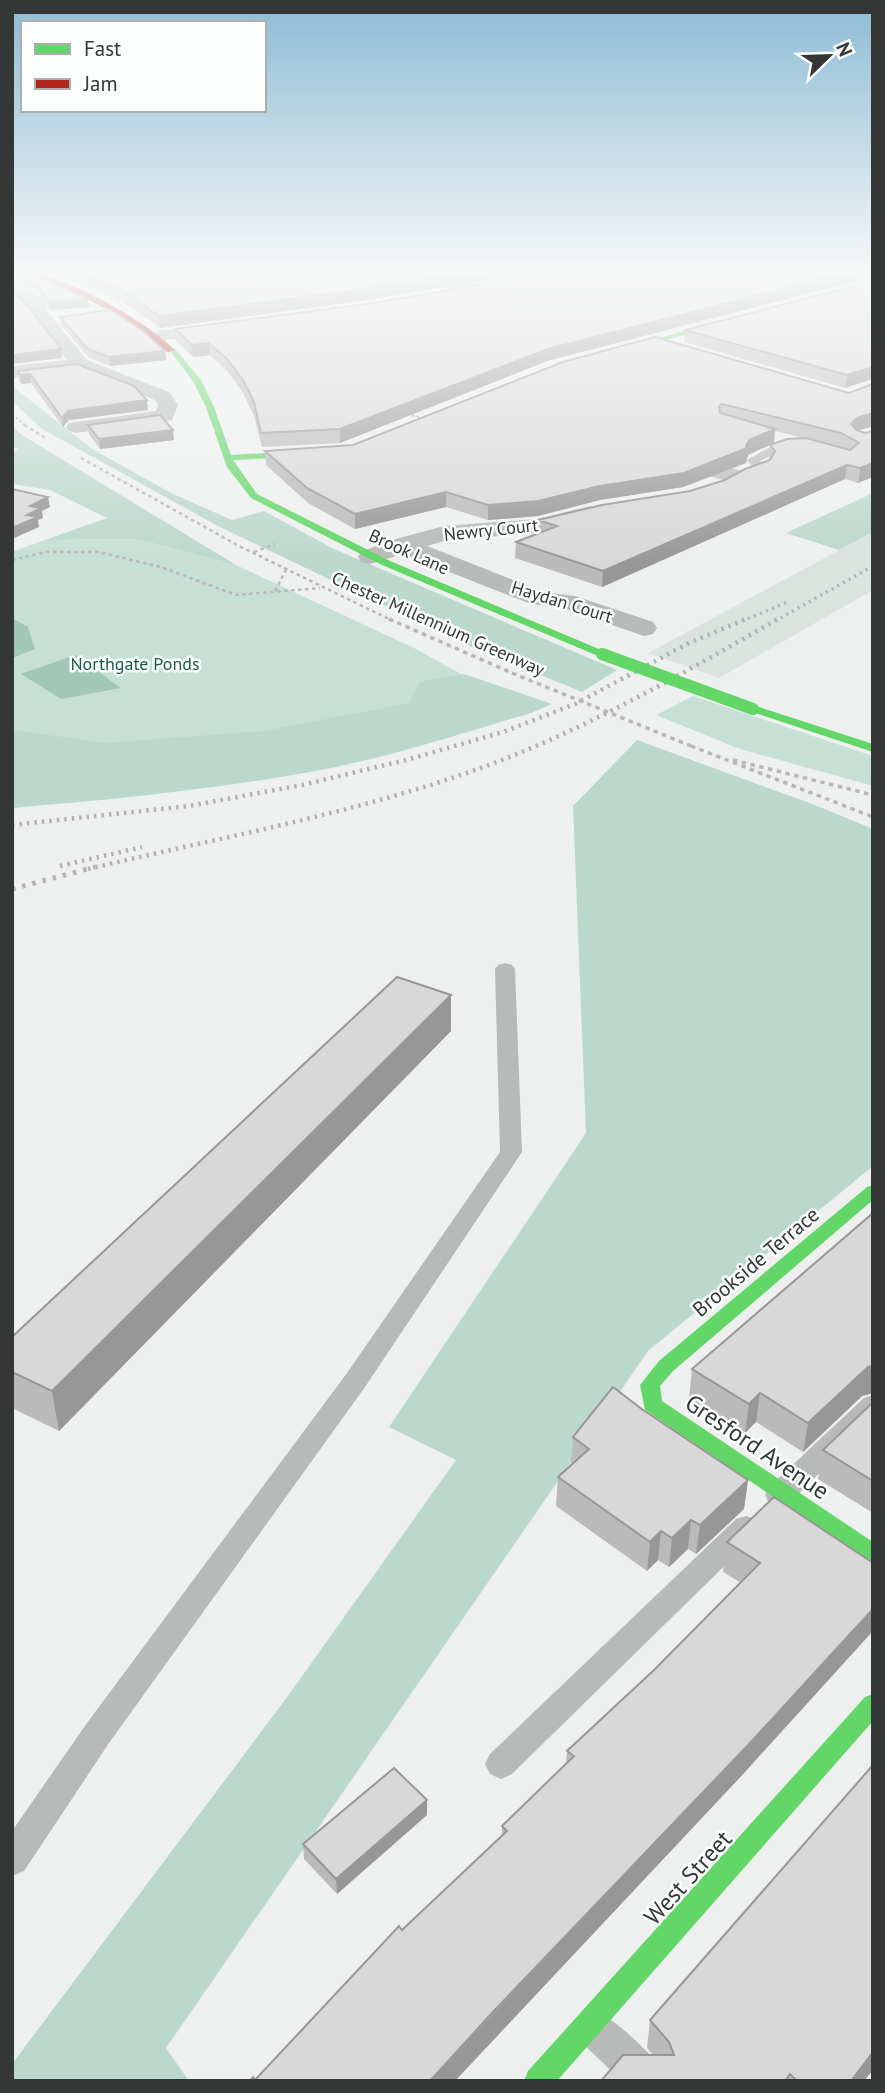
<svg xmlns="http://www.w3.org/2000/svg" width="885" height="2093" font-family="'PT Sans',sans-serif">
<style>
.built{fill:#dbe3df}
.green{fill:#c6e0d5}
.forest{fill:#bbd8cc}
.water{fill:#a2c6b8}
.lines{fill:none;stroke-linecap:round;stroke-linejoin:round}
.path-far2{stroke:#b7b7b7;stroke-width:2;stroke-dasharray:2.5 2.5;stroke-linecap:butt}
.path-far1{stroke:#b7b7b7;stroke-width:2.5;stroke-dasharray:3.5 3.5;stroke-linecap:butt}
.path{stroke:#b7b7b7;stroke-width:3.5;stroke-dasharray:4.5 4.5;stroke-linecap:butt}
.lane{fill:#b8b9b9;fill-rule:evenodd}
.street{fill:#b8b9b9;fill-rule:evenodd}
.fast{fill:#63d668;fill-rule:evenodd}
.jam{fill:#b3261e;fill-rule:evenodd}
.rail-far2{stroke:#b2b2b2;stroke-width:3.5;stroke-dasharray:2 4.5;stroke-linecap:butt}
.rail-far1{stroke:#b2b2b2;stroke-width:4.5;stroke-dasharray:2.5 5;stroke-linecap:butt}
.rail{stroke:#b2b2b2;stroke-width:5;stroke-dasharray:3.5 7;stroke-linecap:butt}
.path-bridge{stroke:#b7b7b7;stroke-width:3.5;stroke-dasharray:4.5 4.5;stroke-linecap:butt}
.fast-bridge{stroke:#63d668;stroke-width:12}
.wall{fill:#bababa}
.shaded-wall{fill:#979797}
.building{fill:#d8d8d8;stroke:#979797;stroke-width:2}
.labels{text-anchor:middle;stroke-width:5;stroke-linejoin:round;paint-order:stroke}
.far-street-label{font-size:18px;fill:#353736;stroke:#fbfefd}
.far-park-label{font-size:18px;fill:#1a5a46;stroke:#fbfefd}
.street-label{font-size:21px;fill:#353736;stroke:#fbfefd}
.near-street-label{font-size:24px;fill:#353736;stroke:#fbfefd}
</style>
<rect width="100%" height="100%" fill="#eef0ef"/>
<path class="built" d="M873,532V590L719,678L648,653Z"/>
<g class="green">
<path d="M137,539L236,565L414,648L531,713L337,759L12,795V552L45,540Z"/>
<path d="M693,696L873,756V786L740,749L656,715Z"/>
</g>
<g class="forest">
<path d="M12,386L92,449L173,494L232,520L264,511L334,549L617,670L582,692L467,645L218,526L42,429L12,401Z"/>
<path d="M12,426L22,435L236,565L137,539L45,540L107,518L50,490L12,484V453L19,449L12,447Z"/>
<path d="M873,493V532L839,550L786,533Z"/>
<path d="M464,674L552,704L531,713C456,735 381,760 304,773C207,790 110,800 12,808V730L107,743L264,731L410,703L419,682Z"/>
<path d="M637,740L815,805L873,829V1166L648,1351L166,2048L189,2081H12V2064L285,1700L456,1460L389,1427L586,1133L573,806Z"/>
</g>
<g class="water">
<path d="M12,618L28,627L35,649L12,658Z"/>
<path d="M75,655L121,688L61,699L21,674Z"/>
</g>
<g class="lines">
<g class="path-far2">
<path d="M12,414L26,426"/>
<path d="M407,414L426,419"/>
</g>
<g class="path-far1">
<path d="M24,425L46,438"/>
<path d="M81,458L239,546L393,621"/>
<path d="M254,552L275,544"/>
<path d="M12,560L46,552H98L161,567L236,595L320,588"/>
<path d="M275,591L286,570"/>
</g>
<g class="path">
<path d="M389,619L512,673"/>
<path d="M691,746L873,817"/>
<path d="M733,760L873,795"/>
</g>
<g class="lane">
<path d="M796,439L802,442L800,444L789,445L760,461L766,467L764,470H756L747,460L783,440Z"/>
<path d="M505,963L512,965L515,969L522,1152L365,1387L109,1743L24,1871L12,1876V1831L87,1723L347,1373L500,1152L495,969L498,965Z"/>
<path d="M873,1395V1421L789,1503L779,1506L769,1503L765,1495L769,1487L864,1398Z"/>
<path d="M746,1516L756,1519L760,1527L756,1535L512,1774L501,1779L490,1774L485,1764L490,1754L736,1519Z"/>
<path d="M593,2010C616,2019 658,2058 668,2081H622L580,2041L575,2028L580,2015Z"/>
</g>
<g class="street">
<path d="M413,272H437L477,286L479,290L471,295L465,294L415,275Z"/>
<path d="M12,284C27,287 46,294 47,311L87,360L169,392L178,405L172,420L76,433L69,431L66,427L69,423L156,411L158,405L155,400L77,369L12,378V366L67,360C56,346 23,297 12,294Z"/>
<path d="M228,322L237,327L234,331L157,341L148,336L157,331Z"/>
<path d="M696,458L742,471L745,476L742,481L734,483L688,470L685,465L688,460Z"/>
<path d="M590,506L598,508L602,513L598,518L538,533L447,540L427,546L544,592L575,596L653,622L657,628L653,634L644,636L563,608L531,604L403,554L370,564L361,562L358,557L361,552L392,540L444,526L538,519Z"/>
</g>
<g class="fast">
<path d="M731,318L738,320L613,355L606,353Z"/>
<path d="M168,348H174L201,380L214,407L231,455L319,450L323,453L319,456L233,460L257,494L390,561L606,652V656H598L382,565L251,498L227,467L206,407L193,381Z"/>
<path d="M753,705L873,744V752L749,711V707Z"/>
<path d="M873,1185V1200L673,1371L660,1386L662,1401L873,1542V1562L865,1559L645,1410L640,1385L659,1361L867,1187Z"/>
<path d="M873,1694V1721L557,2081H524L528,2071L865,1697Z"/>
</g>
<path class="jam" d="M20,272C61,272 146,321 175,350L168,352L117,314L80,296Z"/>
<g class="rail-far2">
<path d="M742,621L788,602"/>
<path d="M775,621L873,566"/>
</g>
<g class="rail-far1">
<path d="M12,825L189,806L302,785L410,759L503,732L575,704L689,643L746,619"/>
<path d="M60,866L142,847"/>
<path d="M88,869C222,837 359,813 489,765C590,727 684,673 778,619"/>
</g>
<path class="rail" d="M12,889L95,867"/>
<path class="path-bridge" d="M512,673L691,746"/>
<path class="fast-bridge" d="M602,654L753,709"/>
</g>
<g class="wall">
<path d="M12,272L88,299L89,307L50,310L37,291L26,285L12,282Z"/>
<path d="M44,272H534L367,300L160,328L124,303L96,289Z"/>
<path d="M873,281L845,388L684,342L685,330Z"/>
<path d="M367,304L547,361L340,443L262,447L254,416L243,393L228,372L210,355L193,357L176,341L175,329Z"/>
<path d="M60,317L165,351L166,360L110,366L89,358L61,325Z"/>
<path d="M563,362L849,393L858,431L865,433L858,483L845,479L602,587L515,558L516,542L538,534V520L690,491L725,480L769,460L770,445L803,438L775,431L774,443L748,455L746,463L683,487L600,500L538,516L488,520L446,507L355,529L308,503L266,465L265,451L353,445Z"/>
<path d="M18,371L147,400L148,410L69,420L63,427L31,383L21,384L19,380Z"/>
<path d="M88,425L173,430L174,440L100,449L89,434Z"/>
<path d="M451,995V1031L59,1431L12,1408V1337Z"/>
<path d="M873,1213V1393L862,1396L803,1452L756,1422L745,1433L689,1398L692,1369Z"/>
<path d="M873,1402V1513L818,1479L823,1450Z"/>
<path d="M643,1410L748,1480L744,1509L696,1554L688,1549L669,1567L658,1560L647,1571L556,1506L558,1477L571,1465L573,1437Z"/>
<path d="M774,1497L745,1772L491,2042L255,2080L402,1930L502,1836V1826L566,1764L567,1751L654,1670L741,1583L723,1572L727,1542Z"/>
<path d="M427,1815L337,1894L304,1859L303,1844Z"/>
<path d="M650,2020L864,2081H601L653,2055L647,2048Z"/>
</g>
<g class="shaded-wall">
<path d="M466,272H534L367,300L160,328L159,316Z"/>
<path d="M849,272H873V277L547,361L340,443V429L548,349Z"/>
<path d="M88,299L89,307L50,310L49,302Z"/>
<path d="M209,343L210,355L193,357L192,345Z"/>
<path d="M61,349L62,358L12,364V355Z"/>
<path d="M165,351L166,360L110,366L109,357Z"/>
<path d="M873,367V379L845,388L847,375Z"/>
<path d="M30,374L31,383L21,384L20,375Z"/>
<path d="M147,400L148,410L69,420L63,427L62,418L68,411Z"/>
<path d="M873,413V426L855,432L851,424L857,418Z"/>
<path d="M775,429L774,443L748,455L746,463L683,487L600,500L538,516L488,520V505L749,440Z"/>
<path d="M173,430L174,440L100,449L99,439Z"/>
<path d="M873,463V477L858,483L860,468Z"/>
<path d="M847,465L845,479L602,587L603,571Z"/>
<path d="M446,492V507L355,529V514Z"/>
<path d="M48,497L50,507L42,511L43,518L38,520L39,527L12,539V528L27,515L30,506Z"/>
<path d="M451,995V1031L59,1431L52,1391Z"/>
<path d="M873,1366V1393L862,1396L803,1452L808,1423L868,1367Z"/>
<path d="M760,1393L756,1422L745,1433L749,1404Z"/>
<path d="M748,1480L744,1509L696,1554L700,1525Z"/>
<path d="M691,1520L688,1549L669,1567L672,1538Z"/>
<path d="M661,1531L658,1560L647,1571L650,1542Z"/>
<path d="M873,1609V1631L745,1772L455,2081H430Z"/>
<path d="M427,1800V1815L337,1894L336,1879Z"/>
<path d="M873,2052V2070L864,2081H851Z"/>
</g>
<g class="building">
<path d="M12,272H23L88,299L49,302L36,283L25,277L12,275Z"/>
<path d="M77,272H466L366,289L159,316L123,291L95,278Z"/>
<path d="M557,272H849L548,349L340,429L261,433L254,402L243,380L227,359L209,343L192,345L175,329L367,304Z"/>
<path d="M873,281V367L847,375L685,330Z"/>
<path d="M12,291L28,306L61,349L12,355Z"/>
<path d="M110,310L143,331L165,351L109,357L88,349L60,317Z"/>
<path d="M655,337L849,393L873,384V413L857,418L851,424L856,430L865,433L873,431V463L860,468L847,465L603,571L516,542L557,526L538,520L602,505L690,491L725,480L745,469L770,460L775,451L770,445L787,439L806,438L850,450L859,443L841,433L722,404L719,406L720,413L775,429L749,440L746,446L747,448L684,473L600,486L538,501L488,505L446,492L355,514L307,488L265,451L353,445L563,362Z"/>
<path d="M77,364L134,386L147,400L68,411L62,418L30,374L20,375L18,371Z"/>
<path d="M160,415L173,430L99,439L88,425Z"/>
<path d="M12,489L48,497L30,506L41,508L27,515L38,517L12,528Z"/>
<path d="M397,977L451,995L52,1391L12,1372V1337Z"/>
<path d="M873,1213V1366L868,1367L808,1423L760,1393L749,1404L692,1369Z"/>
<path d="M613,1387L643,1410L748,1480L700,1525L691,1520L672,1538L661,1531L650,1542L558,1477L589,1449L573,1437Z"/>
<path d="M873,1402V1481L823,1450Z"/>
<path d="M774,1497L873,1563V1609L750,1743L491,2014L430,2081H250L253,2077L255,2080L399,1926L402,1930L507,1831L502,1826L574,1756L567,1751L654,1670L760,1563L727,1542Z"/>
<path d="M873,1765V2052L851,2081H797L790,2074L785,2081H601L623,2055H674L669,2042L650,2020Z"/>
<path d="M394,1768L427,1800L336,1879L303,1844Z"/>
</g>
<linearGradient id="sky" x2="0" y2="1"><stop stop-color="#8cbbd5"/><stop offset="0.48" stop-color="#f7f8f8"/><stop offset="1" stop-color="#f7f8f8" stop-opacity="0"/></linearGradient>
<rect width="885" height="565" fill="url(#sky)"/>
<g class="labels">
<g class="far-street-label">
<text transform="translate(491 530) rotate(-6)" y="6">Newry Court</text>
<text transform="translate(409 552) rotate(24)" y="6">Brook Lane</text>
<text transform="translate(562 602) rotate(17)" y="6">Haydan Court</text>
<text transform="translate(438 624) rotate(24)" y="6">Chester Millennium Greenway</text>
</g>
<g class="far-park-label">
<text x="135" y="670">Northgate Ponds</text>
</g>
<g class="street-label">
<text transform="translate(756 1262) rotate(-40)" y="7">Brookside Terrace</text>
</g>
<g class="near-street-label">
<text transform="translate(757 1447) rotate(34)" y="8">Gresford Avenue</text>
<text transform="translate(688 1878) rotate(-48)" y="8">West Street</text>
</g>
</g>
<rect width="885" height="2093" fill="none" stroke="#353736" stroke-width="28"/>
<rect x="21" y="21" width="245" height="91" fill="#fbfefd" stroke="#acaead" stroke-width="2"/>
<rect x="35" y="44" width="35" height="10" fill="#63d668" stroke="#acaead" stroke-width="2"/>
<text x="84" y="56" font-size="21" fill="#353736">Fast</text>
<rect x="35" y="79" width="35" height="10" fill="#b3261e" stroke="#acaead" stroke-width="2"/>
<text x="84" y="91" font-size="21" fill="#353736">Jam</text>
<g transform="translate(829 56) rotate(67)" stroke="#fbfefd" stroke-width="5" paint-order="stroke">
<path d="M0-5L12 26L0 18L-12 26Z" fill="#353736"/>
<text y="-10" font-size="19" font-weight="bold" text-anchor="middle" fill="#353736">N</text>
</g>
</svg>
